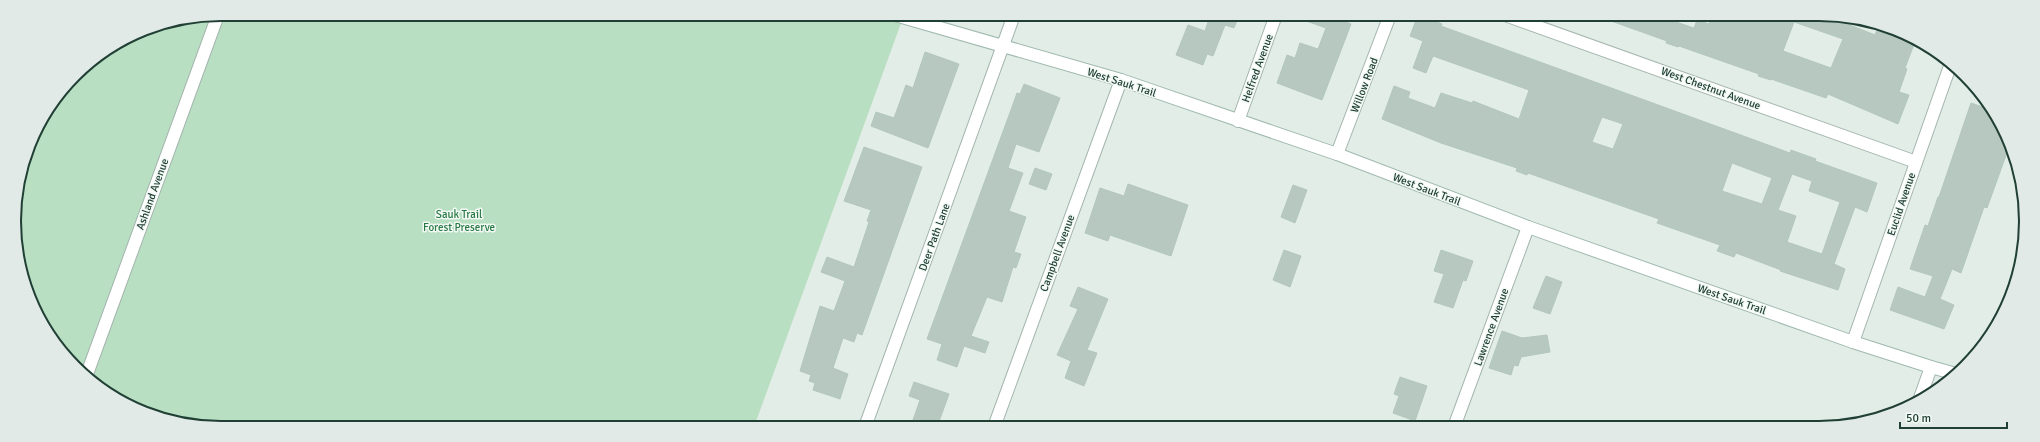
<svg xmlns="http://www.w3.org/2000/svg" width="2040" height="442" font-family="Signika,sans-serif">
<style>
.green{fill:#b9dfc2}
.building{fill:#b7c8c0;stroke:#b3c7be;fill-rule:evenodd}
.lines{fill:none;stroke-linecap:round;stroke-linejoin:round}
.minor-casing{stroke:#a4b5ae;stroke-width:14}
.secondary-casing{stroke:#9fb9af;stroke-width:14}
.minor{stroke:#fff;stroke-width:12}
.secondary{stroke:#fff;stroke-width:12}
.labels{text-anchor:middle;stroke-width:3;stroke-linejoin:round;paint-order:stroke}
.street-label{font-size:11px;fill:#203f35;stroke:#f2f9f5}
.park-label{font-size:11px;fill:#287944;stroke:#f2f9f5}
.rim{fill:none;stroke:#203f35;stroke-width:2}
</style>
<rect width="100%" height="100%" fill="#e2ede7"/>
<path class="green" d="M221,14L904,15L754,427L194,426L129,407L65,357L25,288L14,208L30,142L75,74L142,30Z"/>
<g class="building">
<path d="M1202,15H1239L1234,28L1225,25L1213,56L1207,54L1203,65L1176,55L1188,25L1205,31L1209,19L1201,17Z"/>
<path d="M1295,15H1327L1351,24L1322,100L1277,83L1287,55L1295,58L1300,43L1318,49L1326,28L1295,17Z"/>
<path d="M1418,15L1442,24L1441,26L1485,42L1790,153L1791,150L1816,159L1815,161L1877,183L1867,212L1855,207L1834,264L1845,269L1838,290L1780,271L1781,270L1736,253L1734,257L1717,251L1720,245L1657,223L1659,219L1528,173L1527,175L1516,171L1517,168L1441,143L1382,119L1394,86L1410,92L1408,98L1435,108L1441,93L1472,103L1473,101L1519,119L1529,90L1433,56L1426,73L1413,68L1423,41L1410,36ZM1602,117L1623,124L1613,149L1592,142ZM1732,163L1772,178L1762,204L1722,191ZM1792,174L1812,181L1809,191L1840,202L1822,254L1787,242L1796,216L1778,210Z"/>
<path d="M1600,15L1658,16L1694,28L1697,20L1709,24L1712,16H1827L1875,35L1878,27L1916,39L1905,68L1907,69L1899,92L1909,95L1898,124L1828,94L1826,98L1771,79V80L1758,76L1759,74L1679,46L1678,47L1666,43L1667,41L1600,17ZM1794,22L1843,39L1831,68L1783,51Z"/>
<path d="M925,52L959,64L928,148L871,126L876,112L894,118L906,85L913,88Z"/>
<path d="M1024,84L1060,98L1039,152L1016,144L1008,168L1023,173L1009,211L1026,217L1014,252L1021,254L1016,268L1013,267L1002,302L987,297L971,336L989,342L985,353L964,346L957,367L937,360L942,344L927,339L1012,107L1017,93L1020,94Z"/>
<path d="M1971,103L1991,110L2009,147L1987,208L1984,207L1961,273L1952,269L1940,299L1954,305L1944,329L1890,310L1898,287L1925,297L1933,276L1910,269L1925,225L1928,226L1938,197H1939Z"/>
<path d="M864,147L922,167L862,335L857,333L854,342L843,338L833,368L848,374L840,399L813,390L815,383L809,381L811,375L800,371L820,306L834,311L845,281L821,272L827,257L854,267L869,222L867,221L871,210L844,201Z"/>
<path d="M1035,168L1052,174L1046,190L1029,184Z"/>
<path d="M1128,184L1188,205L1171,256L1110,235L1108,241L1085,233L1100,188L1124,196Z"/>
<path d="M1293,185L1307,190L1295,223L1281,217Z"/>
<path d="M1284,250L1301,256L1290,287L1273,280Z"/>
<path d="M1441,250L1473,261L1466,281L1463,280L1453,308L1434,302L1444,274L1434,271Z"/>
<path d="M1546,276L1562,282L1550,314L1533,308Z"/>
<path d="M1078,287L1108,299L1087,350L1097,353L1084,386L1065,378L1071,361L1057,355L1078,309L1070,306Z"/>
<path d="M1502,331L1522,338L1547,335L1550,352L1521,357L1518,366L1514,365L1511,375L1489,368Z"/>
<path d="M1400,377L1427,386L1415,421L1393,413L1399,396L1394,394Z"/>
<path d="M914,382L949,394L937,427L913,420L920,400L909,396Z"/>
</g>
<g class="lines">
<defs>
<g id="minor">
<path d="M1505,15L1916,162"/>
<path d="M1238,121L1276,15"/>
<path d="M1337,154L1390,15"/>
<path d="M1853,342L1950,66"/>
<path d="M87,374L218,15"/>
<path d="M1920,398L1931,367"/>
<path d="M865,427L1014,15"/>
<path d="M994,427L1121,80"/>
<path d="M1454,427L1528,227"/>
</g>
<path id="secondary" d="M895,15L1121,80L1337,154L1528,227L1853,342L1931,367L1956,374"/>
</defs>
<use href="#minor" class="minor-casing"/>
<use href="#secondary" class="secondary-casing"/>
<use href="#minor" class="minor"/>
<use href="#secondary" class="secondary"/>
</g>
<g class="labels">
<g class="street-label">
<text transform="translate(1257 68) rotate(-70)" y="4">Helfred Avenue</text>
<text transform="translate(1122 82) rotate(18)" y="4">West Sauk Trail</text>
<text transform="translate(1364 85) rotate(-69)" y="4">Willow Road</text>
<text transform="translate(1711 88) rotate(20)" y="4">West Chestnut Avenue</text>
<text transform="translate(1427 189) rotate(21)" y="4">West Sauk Trail</text>
<text transform="translate(152 194) rotate(-70)" y="4">Ashland Avenue</text>
<text transform="translate(1901 204) rotate(-71)" y="4">Euclid Avenue</text>
<text transform="translate(934 237) rotate(-70)" y="4">Deer Path Lane</text>
<text transform="translate(1057 253) rotate(-70)" y="4">Campbell Avenue</text>
<text transform="translate(1732 299) rotate(19)" y="4">West Sauk Trail</text>
<text transform="translate(1491 327) rotate(-70)" y="4">Lawrence Avenue</text>
</g>
<g class="park-label">
<text x="459" y="218">Sauk Trail<tspan x="459" dy="13">Forest Preserve</tspan></text>
</g>
</g>
<path d="M0 0H2040V442H0ZM221 21H1819A200 200 0 0 1 2019 221V221A200 200 0 0 1 1819 421H221A200 200 0 0 1 21 221V221A200 200 0 0 1 221 21Z" fill="#e1eae6" fill-rule="evenodd"/>
<path class="rim" d="M221 21H1819A200 200 0 0 1 2019 221V221A200 200 0 0 1 1819 421H221A200 200 0 0 1 21 221V221A200 200 0 0 1 221 21Z"/>
<path d="M1900 422v6h107v-6" fill="none" stroke="#203f35" stroke-width="2"/>
<text x="1906" y="422" font-size="12" fill="#203f35" stroke="#f2f9f5" stroke-width="3" paint-order="stroke">50 m</text>
</svg>
